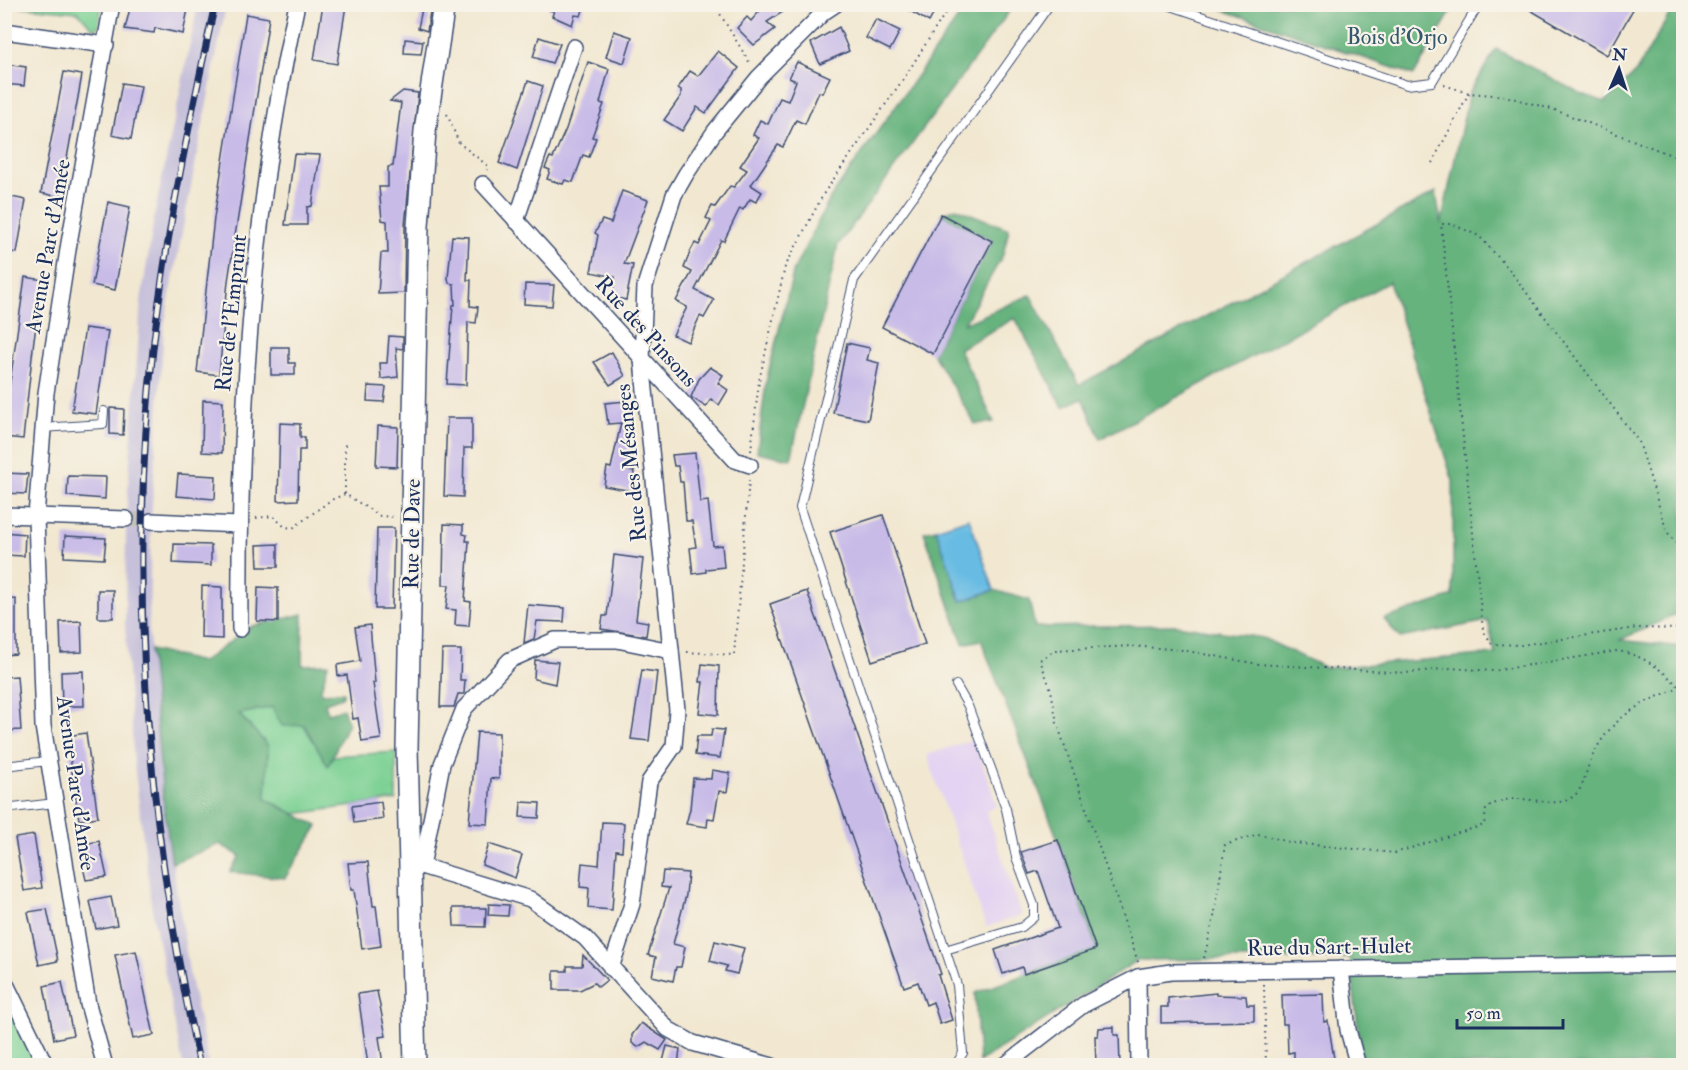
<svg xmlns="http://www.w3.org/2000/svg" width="1688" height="1070" font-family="'IM FELL Double Pica',serif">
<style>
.built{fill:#e4d3f2}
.industrial{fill:#c6c0da}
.green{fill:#7dd194;stroke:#4c8079;stroke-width:1.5}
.forest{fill:#66b37e;stroke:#40716e;stroke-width:1.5}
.water{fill:#67bbe3;stroke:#4175a0;stroke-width:1.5}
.building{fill:#c8bbe8}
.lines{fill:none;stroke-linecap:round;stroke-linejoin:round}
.street-tunnel{stroke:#c7c3ba;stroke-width:15;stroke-dasharray:15 8;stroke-linecap:butt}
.lane-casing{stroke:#3b4b6f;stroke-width:10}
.street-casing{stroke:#3b4b6f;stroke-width:18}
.secondary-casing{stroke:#3b4b6f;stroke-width:24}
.path{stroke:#3b4b6f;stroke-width:2;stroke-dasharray:1.5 4.5;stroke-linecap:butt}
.lane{stroke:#fff;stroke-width:8}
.street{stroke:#fff;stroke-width:15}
.secondary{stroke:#fff;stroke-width:21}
.rail-casing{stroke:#1b2f5e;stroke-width:7}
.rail{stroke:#f7f3e8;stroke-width:4.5;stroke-dasharray:14;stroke-linecap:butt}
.labels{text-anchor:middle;stroke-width:4.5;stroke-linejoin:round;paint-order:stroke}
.park-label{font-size:22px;fill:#34586c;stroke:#f7f3e8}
.street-label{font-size:22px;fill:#1b2f5e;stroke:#f7f3e8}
</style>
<rect width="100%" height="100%" fill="#f7f3e8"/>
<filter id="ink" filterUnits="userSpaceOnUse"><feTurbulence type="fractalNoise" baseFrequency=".0167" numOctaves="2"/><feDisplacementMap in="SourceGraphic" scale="12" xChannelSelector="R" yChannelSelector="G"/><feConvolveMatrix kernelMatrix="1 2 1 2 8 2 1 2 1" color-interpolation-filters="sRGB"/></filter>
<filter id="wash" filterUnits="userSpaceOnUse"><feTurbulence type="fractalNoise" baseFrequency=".008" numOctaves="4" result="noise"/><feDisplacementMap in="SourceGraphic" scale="24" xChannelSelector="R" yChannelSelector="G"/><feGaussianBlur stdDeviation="1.35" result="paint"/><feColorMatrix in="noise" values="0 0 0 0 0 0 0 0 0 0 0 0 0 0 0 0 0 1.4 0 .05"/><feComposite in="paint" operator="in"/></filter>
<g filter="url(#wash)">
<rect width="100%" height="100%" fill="#f2e8d1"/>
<path class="built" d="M974,739L997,806L986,811L1022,915L986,927L927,755Z"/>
<path class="industrial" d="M198,5H226L164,326L151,521L149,635L164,807L190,978L209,1066L183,1065L152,910L134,764L125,625L126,519L141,300L155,212Z"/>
<g class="green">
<path d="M4,5L5,4L102,5L98,27L93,29L78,12Z"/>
<path d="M272,707L304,724L328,765L333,756L396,752V800L294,814L266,799L268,746L239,714Z"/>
<path d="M5,998L40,1065H5Z"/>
</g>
<g class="forest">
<path d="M968,4L1014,5L838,245L791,459L757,452L766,382L794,269L831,197Z"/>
<path d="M1208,5H1455L1414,75Z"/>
<path d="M1675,5H1683V611L1620,640L1683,647V1065H1362L1350,958L1138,960L979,1062L975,993L1096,948L1058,840L981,640L963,644L924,532L936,529L961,601L994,590L1029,600L1035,627L1176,625L1263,638L1326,668L1495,654L1488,621L1400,638L1384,619L1453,596V481L1389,282L1100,439L1083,398L1063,407L1015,318L959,349L994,422L975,424L933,354L992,241L941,214L956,208L1009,229L1003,255L964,324L1030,295L1079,385L1436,192L1441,224L1469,93L1496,49L1582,94L1605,102L1636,72Z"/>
<path d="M303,614L302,665L328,664L320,693L344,692L342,697L325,703L328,713L343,709L348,723L328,766L304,725L282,726L272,707L239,714L268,746L266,799L318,826L285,878L230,872L240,856L220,844L172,863L164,807L150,650L202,662L252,626Z"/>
</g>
<path class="water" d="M969,518L994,590L961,601L936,529Z"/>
<g id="blocks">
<g class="building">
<path d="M131,4H189L183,34L155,28L154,33L125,29Z"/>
<path d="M323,4L346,5L337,64L314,60Z"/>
<path d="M423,4L431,5L427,31L418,28Z"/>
<path d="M550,4H585L581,16L575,15L572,25L552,16L554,11L549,10Z"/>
<path d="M766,4H795L767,22L775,29L754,45L737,28L747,17L751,21Z"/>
<path d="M898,4H939L929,22Z"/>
<path d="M1520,4H1636L1607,55Z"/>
<path d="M246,14L269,18L228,281L219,375L197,372L214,218Z"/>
<path d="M876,19L900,31L890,50L866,38Z"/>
<path d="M839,27L849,51L820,64L811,43Z"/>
<path d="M614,31L632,37L624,63L606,57Z"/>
<path d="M539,37L560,44L552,63L533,57Z"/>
<path d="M405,39L423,41L421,54L404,53Z"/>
<path d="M718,51L739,68L706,113L697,107L682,131L664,120L681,96V90L678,88L690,71L698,76Z"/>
<path d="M588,62L609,69L600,103L604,104L592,137L596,138L589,157L583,155L573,182L565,180L563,184L547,179L550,170L545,168L550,157L553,158L566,129Z"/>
<path d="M797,62L830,77L822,93L819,92L805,124L796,120L783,147L778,145L751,185L762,192L756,202L750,199L743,210L740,208L724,241L721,240L695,290L714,300L704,318L700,316L688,342L673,335L687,307L676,301L692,272L684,268L690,252L695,243L699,245L711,221L706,218L712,206L715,207L730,186L734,187L747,170L740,166L759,138L753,135L760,120L768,124L780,98L788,101L796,81L789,78Z"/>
<path d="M4,64L26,67L24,86L4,84Z"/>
<path d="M64,72L82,75L60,197L41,193Z"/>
<path d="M528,81L543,86L517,170L499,163Z"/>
<path d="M122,83L141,86L131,139L112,135Z"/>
<path d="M403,91L418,93L405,225L404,293L378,294L381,253H388L387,221L382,220L379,187H388V167L393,166L401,103L390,101Z"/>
<path d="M294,154L320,155L312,206L307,207V225H285Z"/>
<path d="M622,191L648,200L624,264L633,265L626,300L612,297L615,277L591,272L598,235L595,233L602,220L611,223Z"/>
<path d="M7,196L26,200L17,253L4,251Z"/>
<path d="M108,202L130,207L115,290L92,285Z"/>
<path d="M941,214L992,241L933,354L882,327Z"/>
<path d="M452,236L469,237L467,280H471L470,306L478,307L476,323L468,322L466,385L447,384L453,305H455L454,284L449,283L448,278Z"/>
<path d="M25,277L44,280L34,339L23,439L4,437V424Z"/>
<path d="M525,284L554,285L552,306L524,304Z"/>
<path d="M85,328L108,331L96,414L72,411Z"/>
<path d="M389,336L403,337V349L396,348L398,377L381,379L380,363H387Z"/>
<path d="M847,343L870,348L867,360L879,363L868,420L833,413Z"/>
<path d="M271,347H289V363H295V375H271Z"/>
<path d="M612,352L625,376L610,385L594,362Z"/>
<path d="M710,367L723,375L718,383L728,390L719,405L711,399L706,407L691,397L699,379Z"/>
<path d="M368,386L386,387L384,402L367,401Z"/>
<path d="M203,400L223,401L222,453L202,452Z"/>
<path d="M626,401L627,437L632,438L625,470L634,471L632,491L604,486L607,467L611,468L621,423L608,424L605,403Z"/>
<path d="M110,408L124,409L123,435L110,434Z"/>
<path d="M447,418H472V448H464L463,497L444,496Z"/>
<path d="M280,423L300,424V437H305V450H299L298,500L278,501Z"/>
<path d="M378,426L398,427L397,467L376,466Z"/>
<path d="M695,453L700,502L708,501L713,546L722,545L724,567L706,569V572L693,574L690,548L696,547L692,521H686L683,482H680L678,466H674L672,455Z"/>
<path d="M4,473L28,474L26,494L4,493Z"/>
<path d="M178,474L216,476L215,499L176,496Z"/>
<path d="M68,476L106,477L105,499L67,496Z"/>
<path d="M883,515L925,644L872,661L830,532Z"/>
<path d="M444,524L463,525V534L467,535L466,541H469L465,601L471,602L469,626L455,625L456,610L446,609L449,585H443Z"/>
<path d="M377,528H394L392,609H375Z"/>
<path d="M4,532L25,534L24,556L4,555Z"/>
<path d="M65,536L106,538L104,559L64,557Z"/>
<path d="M174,544L211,545V565L173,563Z"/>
<path d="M278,544V567H258L257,545Z"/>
<path d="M614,555L643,559L636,620L648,622L646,636L601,629L603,616H607Z"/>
<path d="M202,586L222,587V639L201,638Z"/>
<path d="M258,587L278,588V622L257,621Z"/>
<rect x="98" y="590" width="15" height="28"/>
<path d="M807,591L941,974L938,975L952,1020L940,1024L933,1002L926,1005L918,982L904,987L770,604Z"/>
<path d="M16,599V654L4,655V600Z"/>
<path d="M528,605L565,608L564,622L537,621L534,639L524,643Z"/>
<path d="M81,621L82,652L61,653L60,622Z"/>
<path d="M370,625L375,683H373L381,739L362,742L358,718L353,719L347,675L338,676L337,665L360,661L355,627Z"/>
<path d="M442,650H461L460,680H465L464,694H458L454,707H440Z"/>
<path d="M535,660L558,662L555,684L534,679Z"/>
<path d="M702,664L719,666L718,715L699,713L703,682H700Z"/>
<path d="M642,670L657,672L649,741L631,739Z"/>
<path d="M83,671L84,706H62L61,672Z"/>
<path d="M17,676L21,730L4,731V677Z"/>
<path d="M712,729L724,730L720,758L695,755L697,736H711Z"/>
<path d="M477,732L499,733V779L491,778L488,824L469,823Z"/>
<path d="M86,733L98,817L79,820L67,736Z"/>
<path d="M712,770L730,773L727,792L719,791L714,819L708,818L707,827L686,824L690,809L693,778L711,779Z"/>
<path d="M381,802L383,819L354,823L352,806Z"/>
<path d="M521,802L540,803L539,818L520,817Z"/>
<path d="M602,822L624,823L622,851L616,850L612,910L588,908L589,888L580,887L582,863L599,865Z"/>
<path d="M34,835L42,888L24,891L15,838Z"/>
<path d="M1058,840L1096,949L1024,974L1022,967L1003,974L995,950L1058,928L1038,871L1029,874L1021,852Z"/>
<path d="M99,841L107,877L86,880L78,845Z"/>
<path d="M489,844L522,855L515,878L482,865Z"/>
<path d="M368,862L373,906H376L381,946L362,949L354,890H351L348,863Z"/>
<path d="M663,871L688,873L686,895L673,944L685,947L681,967H676L673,981L652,976L656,957L648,955L669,888L661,887Z"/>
<path d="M111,897L117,925L96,929L90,901Z"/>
<path d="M489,904L509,905L508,916L488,915Z"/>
<path d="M453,908H486L485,927L454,926Z"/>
<path d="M47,909L58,961L39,965L28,912Z"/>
<path d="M715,941L744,948L737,974L725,971L727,966L710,961Z"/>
<path d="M136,951L154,1035L133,1039L115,955Z"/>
<path d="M583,955L607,980L598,987L594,983L580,990H554V971H567V966H582Z"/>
<path d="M62,982L73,1035L54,1039L44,986Z"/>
<path d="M377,991L386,1036L379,1037L383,1065H368L358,994Z"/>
<path d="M1216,993V995L1246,996L1247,1005H1254V1021L1161,1023V1007H1168V998Z"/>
<path d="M1323,994L1324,1022L1328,1021L1335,1065H1294V1052L1288,1053L1287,1024H1283L1282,995Z"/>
<path d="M641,1023L667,1040L660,1050L646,1042L638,1047L632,1043V1035Z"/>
<path d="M1114,1027V1035H1119L1120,1065H1096L1095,1036H1098L1099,1028Z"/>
<path d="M667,1046L680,1049L678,1065H662Z"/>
</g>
</g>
</g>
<g filter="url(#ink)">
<use href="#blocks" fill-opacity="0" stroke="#3b4b6f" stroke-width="1.5"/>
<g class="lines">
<path class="street-tunnel" d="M126,519L151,521"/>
<defs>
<g id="lane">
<path d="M1165,4L1407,85L1432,82L1479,4"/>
<path d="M42,428L103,424L104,411"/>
<path d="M4,766L48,761"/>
<path d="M4,809L55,803"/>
<path d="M945,950L1022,927L1034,917V905L1016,857L1006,809L968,706L956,685"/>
<path d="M955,1066L963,1053L957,985L800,508L854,280L1050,4"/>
</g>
<g id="street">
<path d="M4,31L106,45"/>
<path d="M483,184L735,460L750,465"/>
<path d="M516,221L574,47"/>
<path d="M4,515L126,519"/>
<path d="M151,521L239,525"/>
<path d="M240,629C238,420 252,209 297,4"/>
<path d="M408,862L530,899L585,938L668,1029L693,1043L772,1066"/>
<path d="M422,866L442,764L464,709L510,660L555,640H617L671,651"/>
<path d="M611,968L632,904L649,782L674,746L677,710L642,360L645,286L674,195L686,174L715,131L759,77L824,12L836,4"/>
<path d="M1341,969L1348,1030L1358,1066"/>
<path d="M1138,977L1139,1066"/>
<path d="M4,980L46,1066"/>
<path d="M105,1066L88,1004L43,726L36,516L46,393L69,243L112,4"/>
<path d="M1004,1066L1083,1005L1138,977L1171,972L1684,964"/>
</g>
<path id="secondary" d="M415,1066L407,748L418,226L425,131L444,4"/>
</defs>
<use href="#lane" class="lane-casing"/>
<use href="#street" class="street-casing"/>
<use href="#secondary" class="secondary-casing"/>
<g class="path">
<path d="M714,4L751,65"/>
<path d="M1444,85L1469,93L1505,96L1555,110L1684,160"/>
<path d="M447,114L459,143L488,166L487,170"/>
<path d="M1432,163L1469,93"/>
<path d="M751,451L759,381L785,267L824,193L906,75L951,4"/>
<path d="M345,494V441"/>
<path d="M256,518L273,516L285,527L293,528L331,500L345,494L380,516L396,517"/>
<path d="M1684,553L1667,532L1639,442L1508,268L1479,236L1452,224H1441L1483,630L1492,644L1521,645L1636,628L1684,629"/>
<path d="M687,652L734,655L749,480"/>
<path d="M1204,958L1214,917L1225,845L1258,834L1293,843L1395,853L1484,825L1486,809C1518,784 1554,816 1576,794C1584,786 1585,774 1589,764C1607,720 1637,703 1680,688"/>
<path d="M1138,962L1057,723L1051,690L1040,660L1055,650L1132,646L1182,650L1258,664L1406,673L1451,668L1493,671L1617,651C1645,655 1664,671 1684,692"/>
<path d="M1264,984L1266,1066"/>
</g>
<use href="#lane" class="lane"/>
<use href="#street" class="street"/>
<use href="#secondary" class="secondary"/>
<defs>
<path id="rail" d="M200,1066C147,828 127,591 153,349C166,233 190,119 215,4"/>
</defs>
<use href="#rail" class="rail-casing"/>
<use href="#rail" class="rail"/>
</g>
</g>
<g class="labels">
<g class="park-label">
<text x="1397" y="44">Bois d'Orjo</text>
</g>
<g class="street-label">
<text transform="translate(47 246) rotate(-80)" y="8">Avenue Parc d'Amée</text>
<text transform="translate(230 313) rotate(-84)" y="8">Rue de l'Emprunt</text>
<text transform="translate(647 331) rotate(48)" y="8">Rue des Pinsons</text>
<text transform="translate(630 463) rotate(-96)" y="8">Rue des Mésanges</text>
<text transform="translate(411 534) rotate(-89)" y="8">Rue de Dave</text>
<text transform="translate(77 783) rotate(82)" y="8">Avenue Parc d'Amée</text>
<text transform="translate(1329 946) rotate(-1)" y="8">Rue du Sart-Hulet</text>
</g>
</g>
<rect width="1688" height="1070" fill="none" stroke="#f7f3e8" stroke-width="24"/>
<g transform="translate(1619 69) rotate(3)" stroke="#f7f3e8" stroke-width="4.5" paint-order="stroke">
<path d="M0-4.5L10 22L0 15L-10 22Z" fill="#1b2f5e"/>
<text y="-9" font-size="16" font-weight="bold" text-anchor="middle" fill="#1b2f5e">N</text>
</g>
<path d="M1457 1019v9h106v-9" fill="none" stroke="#1b2f5e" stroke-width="3"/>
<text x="1466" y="1019" font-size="18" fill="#1b2f5e" stroke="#f7f3e8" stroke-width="4.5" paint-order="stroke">50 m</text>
</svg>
